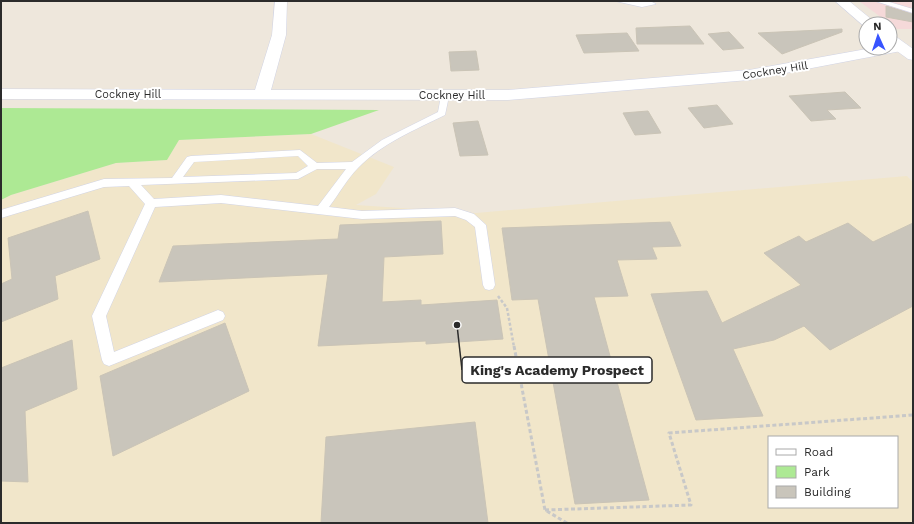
<svg xmlns="http://www.w3.org/2000/svg" width="914" height="524" font-family="'Work Sans',sans-serif">
<style>
.education{fill:#f1e6ca;fill-rule:evenodd}
.medical{fill:#f5d9d9}
.green{fill:#ade994}
.building{fill:#c9c5bb;stroke:#cac4b6}
.lines{fill:none;stroke-linecap:round;stroke-linejoin:round}
.lane-casing{stroke:#d1d4e5;stroke-width:1}
.street-casing{stroke:#d1d4e5;stroke-width:1}
.secondary-casing{stroke:#d1d4e5;stroke-width:1}
.path-far1{stroke:#c8c8c8;stroke-width:2.5;stroke-dasharray:3 2;stroke-linecap:butt}
.path{stroke:#c8c8c8;stroke-width:3;stroke-dasharray:4 2.5;stroke-linecap:butt}
.lane{fill:#fff;fill-rule:evenodd}
.street{fill:#fff;fill-rule:evenodd}
.secondary{fill:#fff;fill-rule:evenodd}
.labels{text-anchor:middle;stroke-width:4;stroke-linejoin:round;paint-order:stroke}
.far-street-label{font-size:11px;fill:#2b2b2b;stroke:#fff}
.leader{fill:none;stroke:#2b2b2b;stroke-width:1.5}
.callout-dot{fill:#2b2b2b;stroke:#fff;stroke-width:1.5}
.callout{fill:#fff;stroke:#2b2b2b;stroke-width:1.5}
.callout-label{font-size:14px;text-anchor:middle;font-weight:bold;fill:#2b2b2b}
</style>
<rect width="100%" height="100%" fill="#eee7dc"/>
<path class="education" d="M311,134L394,167L376,194L356,205L476,213L907,176L913,182V523H1V200L11,195L116,163L167,160L179,140ZM769,437H897V507H769Z"/>
<path class="medical" d="M859,1H913V29H897Z"/>
<path class="green" d="M1,108L379,110L311,134L179,140L167,160L116,163L11,195L1,200Z"/>
<g class="building">
<path d="M886,6L913,14V22L886,17Z"/>
<path d="M690,26L704,44H637L636,28Z"/>
<path d="M842,29V32L782,54L758,33Z"/>
<path d="M729,32L744,48L723,50L708,34Z"/>
<path d="M627,33L639,51L584,53L576,35Z"/>
<path d="M476,51L479,70L451,71L449,52Z"/>
<path d="M845,92L861,108L827,110L836,119L811,121L789,96Z"/>
<path d="M717,105L733,124L704,128L688,108Z"/>
<path d="M648,111L661,133L635,135L623,113Z"/>
<path d="M478,121L488,155L460,156L453,123Z"/>
<path d="M88,211L100,259L55,276L58,299L1,322V284L12,279L8,238Z"/>
<path d="M441,221L443,254L384,257L382,302L421,300V305L497,300L503,339L426,344V341L318,346L328,274L159,282L173,246L338,239L340,225Z"/>
<path d="M670,222L681,246L652,247L657,259L617,260L628,296L594,297L649,500L575,504L538,299L512,300L502,228Z"/>
<path d="M848,223L873,242L913,223V306L830,350L804,326L774,340L733,349L763,416L696,420L651,294L707,291L722,323L801,285L764,253L799,236L806,242Z"/>
<path d="M225,323L249,391L113,456L100,376Z"/>
<path d="M72,340L77,389L25,411L28,482L1,481V368Z"/>
<path d="M475,422L488,523H321L326,437Z"/>
</g>
<g class="lines">
<defs>
<g id="lane">
<path d="M615,1L652,2L656,4L642,7Z"/>
<path d="M875,1H886L913,9V13Z"/>
<path d="M445,93L449,96L445,115C415,130 382,143 358,168C347,179 339,194 329,207L362,211L455,208L474,214L486,225L495,285L493,289L489,290L485,289L483,285L475,227L466,220L455,216L362,219L221,203L155,207L106,316L114,352L218,310L223,312L225,316L223,320L109,366L104,364L102,360L92,316L145,204L129,186L104,187L1,218V210L104,179L172,178L187,157L191,156L300,150L317,163L352,162L382,140L438,112L441,96ZM298,156L308,166L296,173L183,177L194,162ZM317,169H346L318,206L221,195L154,199L141,185L298,179Z"/>
</g>
<path id="street" d="M275,1H287L286,35L271,90H508L749,70L872,48H890V45L901,43L906,44L908,47L906,50L901,51L749,80L508,100L1,99V89L255,90L272,35Z"/>
<g id="secondary">
<path d="M835,1H849L877,24H866L865,27Z"/>
<path d="M890,35L895,36L913,49V60L908,59L890,46Z"/>
</g>
</defs>
<use href="#lane" class="lane-casing"/>
<use href="#street" class="street-casing"/>
<use href="#secondary" class="secondary-casing"/>
<path class="path-far1" d="M498,296L507,308L514,347"/>
<g class="path">
<path d="M514,346L545,510L567,523"/>
<path d="M545,510L691,505L669,433L913,415"/>
</g>
<use href="#lane" class="lane"/>
<use href="#street" class="street"/>
<use href="#secondary" class="secondary"/>
</g>
<g class="labels">
<g class="far-street-label">
<text transform="translate(775 70) rotate(-9)" y="4">Cockney Hill</text>
<text x="128" y="98">Cockney Hill</text>
<text x="452" y="99">Cockney Hill</text>
</g>
</g>
<path class="leader" d="M457 325L462 370"/>
<circle class="callout-dot" cx="457" cy="325" r="4"/>
<rect class="callout" x="462" y="357" width="190" height="26" rx="4"/>
<g class="callout-label">
<text x="557" y="375">King's Academy Prospect</text>
</g>
<rect width="914" height="524" fill="none" stroke="#2b2b2b" stroke-width="4"/>
<rect x="768" y="436" width="130" height="72" fill="#ffffff" stroke="#aaaaaa"/>
<rect x="776" y="449" width="20" height="6" fill="#ffffff" stroke="#aaaaaa"/>
<text x="804" y="456" font-size="12" fill="#2b2b2b">Road</text>
<rect x="776" y="466" width="20" height="12" fill="#ade994" stroke="#aaaaaa"/>
<text x="804" y="476" font-size="12" fill="#2b2b2b">Park</text>
<rect x="776" y="486" width="20" height="12" fill="#c9c5bb" stroke="#aaaaaa"/>
<text x="804" y="496" font-size="12" fill="#2b2b2b">Building</text>
<g transform="translate(878 36) rotate(357)"><circle r="19" fill="#ffffff" stroke="#aaaaaa"/>
<path d="M0-3L7 15L0 10L-7 15Z" fill="#3854ff"/>
<text y="-6" font-size="11" font-weight="bold" text-anchor="middle" fill="#2b2b2b">N</text>
</g>
</svg>
